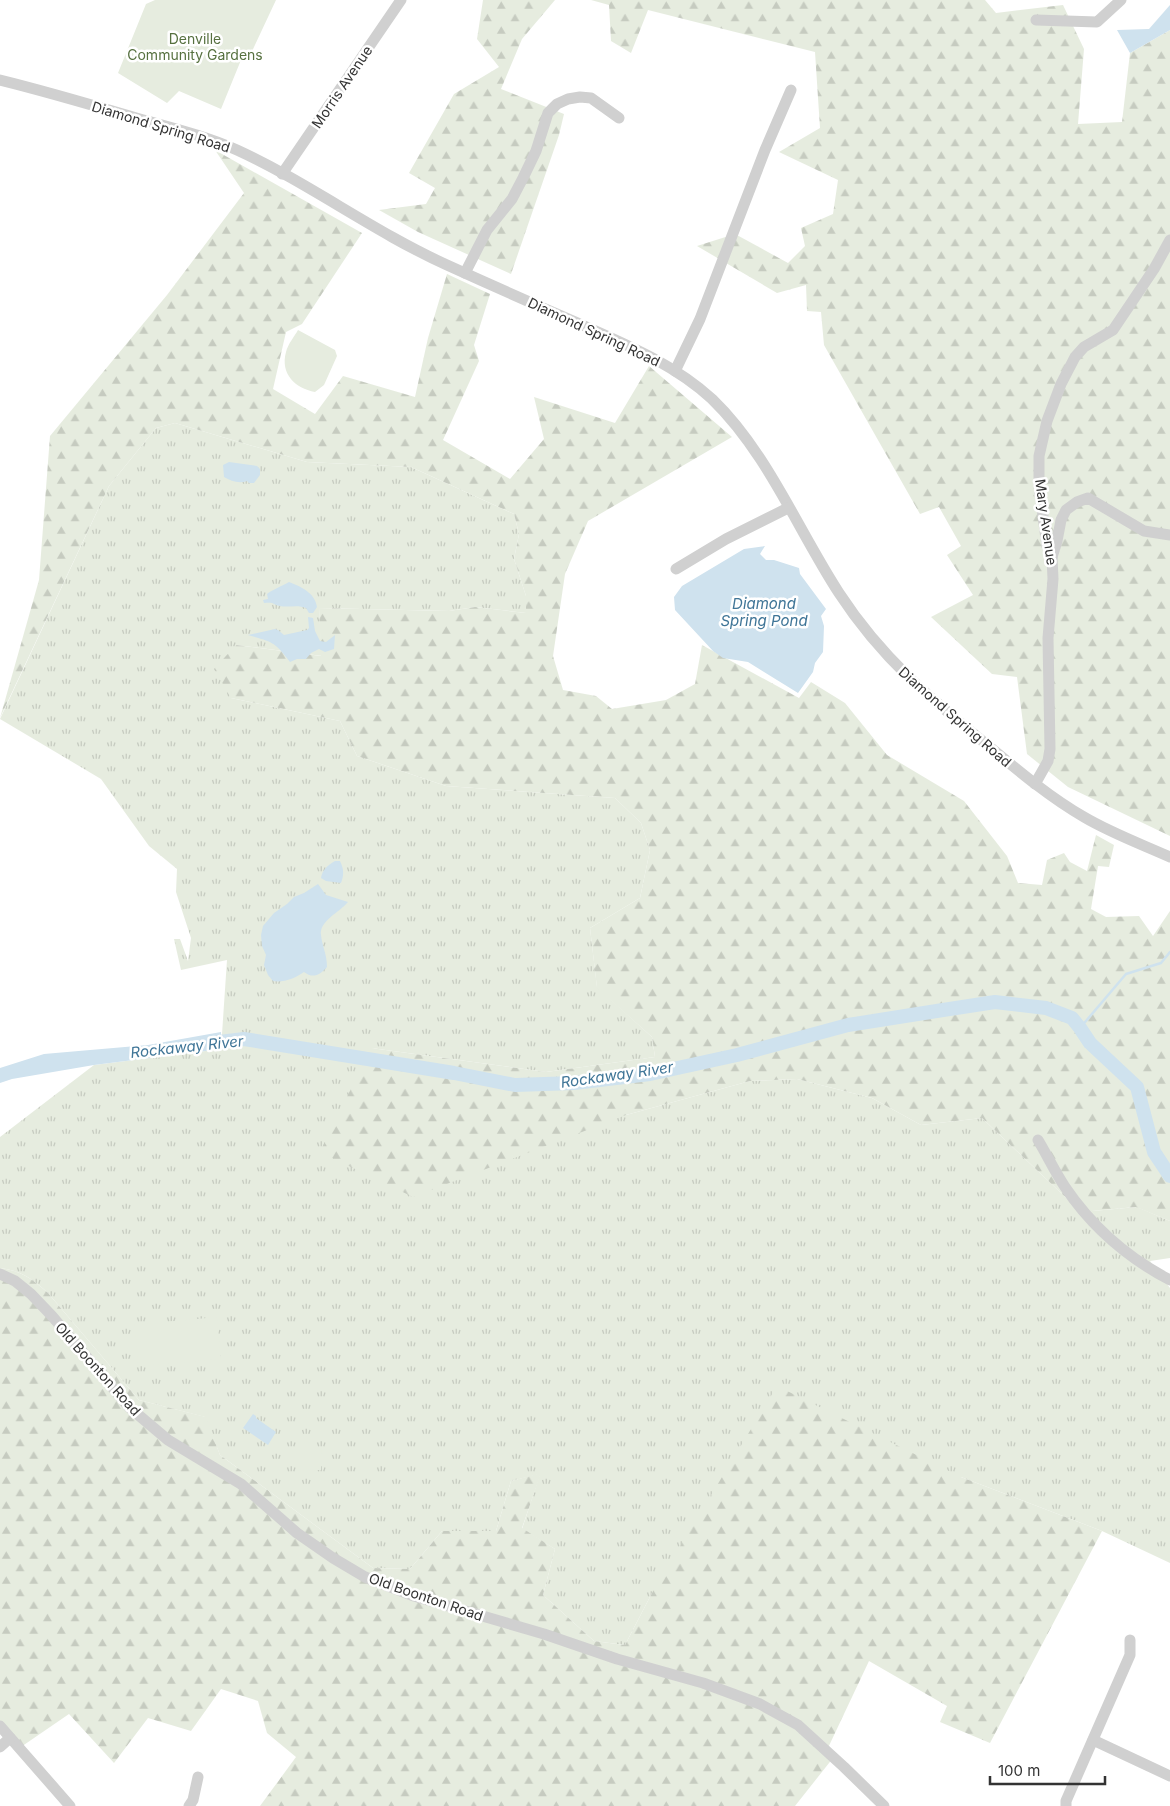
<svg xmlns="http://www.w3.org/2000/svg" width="1170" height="1806" font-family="Inter,sans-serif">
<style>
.grass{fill:url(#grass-tufts)}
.forest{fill:url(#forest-firs)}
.green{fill:#e6ecdf}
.water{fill:#cfe2ee}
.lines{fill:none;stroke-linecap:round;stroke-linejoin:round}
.stream{stroke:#cfe2ee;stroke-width:2.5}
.river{stroke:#cfe2ee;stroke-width:14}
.minor{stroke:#d0d0d0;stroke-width:11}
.labels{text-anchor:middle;stroke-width:5;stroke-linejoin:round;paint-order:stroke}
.park-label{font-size:14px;fill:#56703f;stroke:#fff}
.street-label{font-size:14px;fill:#333;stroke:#fff}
.water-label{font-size:15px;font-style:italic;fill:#3f7597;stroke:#fff}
</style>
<defs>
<pattern id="grass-tufts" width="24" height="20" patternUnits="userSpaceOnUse" patternTransform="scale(1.25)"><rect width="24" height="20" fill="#e6ecdf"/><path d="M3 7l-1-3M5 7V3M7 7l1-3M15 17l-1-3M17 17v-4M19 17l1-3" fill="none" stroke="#c6cbc0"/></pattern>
<pattern id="forest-firs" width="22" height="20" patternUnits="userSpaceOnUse" patternTransform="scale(1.25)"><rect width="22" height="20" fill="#e6ecdf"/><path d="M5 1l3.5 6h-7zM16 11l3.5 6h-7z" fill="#c6cbc0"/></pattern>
</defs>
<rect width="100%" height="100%" fill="#fff"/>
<path class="grass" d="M175,423L307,462L411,467L514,514L519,534L514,559L526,596V613L475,607L449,611L319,608L322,656L236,645L231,698L340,721L357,756L446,786L615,798L641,823L650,850L640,898L590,928L597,987L652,1037L655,1057L546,1072L371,1048L626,1115L750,1081L797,1079L872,1098L921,1125L982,1118L1081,1212L1137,1207L1170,1221V1258L1150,1261L1170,1288V1563L1102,1531L961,1477L652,1593L625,1645L594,1641L543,1595L555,1549L522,1529L540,1474L511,1481L496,1531H442L410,1569L373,1568L220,1455L205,1417L139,1400L48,1293C31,1278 22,1271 0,1268V1137L94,1065L221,1049L227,960L181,970L174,939H180L188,961L191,938L176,892L177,869L149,846L101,779L0,719L109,486L156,428Z"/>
<g class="forest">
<path d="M483,0H555L522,39L501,89L564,114L559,135L511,274L418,232L379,210L426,204L435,188L409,173L454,94L499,67L477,39Z"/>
<path d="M591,0H985L996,13L1063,5L1084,49L1078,124L1122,122L1130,53L1170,30V836L1068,787L1027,754L1017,677L992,674L931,617L973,595L947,555L961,546L939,507L920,514L824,345L821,312L807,311L806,285L777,293L697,246L735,234L788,263L805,246L801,228L833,214L838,180L779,152L820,128L815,52L648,10L631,53L611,41L609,5Z"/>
<path d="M215,150L362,233L302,324L286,332L273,389L315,414L343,376L415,397L428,338L447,274L490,294L474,345L479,361L443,440L510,479L544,439L534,397L615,423L649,366L732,437L588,521L565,574L553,656L563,690L596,696L612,709L666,700L695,684L702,645L799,698L811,682L845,703L887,755L964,801L1007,856L1018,883L1042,885L1047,860L1064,853L1070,862L1087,871L1096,835L1114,845L1109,867L1098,866L1091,909L1106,917L1139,916L1153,936L1170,911V1221L1136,1207L1081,1212L982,1118L921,1125L872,1098L797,1079L750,1081L626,1115L413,1197L320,1152L371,1048L546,1072L655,1057L652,1037L597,988L590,928L640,898L650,850L641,823L615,798L446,786L357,756L340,721L231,698L214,669L236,645L321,656L319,608L449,611L475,607L526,613V596L514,559L519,534L514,514L411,467L307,462L175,423L156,428L109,486L0,718L39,580L50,436L167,295L244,193Z"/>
<path d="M0,1268C22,1271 31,1278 48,1293L139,1400L206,1417L220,1455L373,1568L410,1569L442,1531H496L511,1481L541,1473L522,1528L555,1549L543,1595L594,1641L625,1645L652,1593L777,1386L961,1477L1102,1531L990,1743L940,1722L947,1706L869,1661L827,1750L833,1758L795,1806H260L296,1757L267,1733L258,1701L221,1689L191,1731L148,1718L114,1763L69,1714L18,1749L0,1729Z"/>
</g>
<g class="green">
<path d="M155,0H276L247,62L241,60L221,109L179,91L167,103L118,73L146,4Z"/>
<path d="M298,330L335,350L337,356L324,385L315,392C295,388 280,374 286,352C288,344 294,337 298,330Z"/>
<path d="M217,1317L221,1359L138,1366L134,1325Z"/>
<path d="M297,1450H322L321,1470L297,1471Z"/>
</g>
<g class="water">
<path d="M1170,5V30L1130,53L1117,30L1149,29Z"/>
<path d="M229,462L257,466L260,469V475L254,483H249L247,481C239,484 231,481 224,477L223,465Z"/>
<path d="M765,546L760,554L766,560H774L799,568L800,574L826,609L821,616L824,626L823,652L815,663L813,672L798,693L748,662L723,658L713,651L675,610L674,597L682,586L744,549Z"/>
<path d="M289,582C302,587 315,593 317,607L313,613H309L306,608C297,604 289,608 280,606C271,604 275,602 264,603L263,600L268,599L267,594C270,591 284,585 289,582Z"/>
<path d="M308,617L313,618L315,631L320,641L326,642L335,635L334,649L325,652L319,649L311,653L306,659H297L290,662C275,642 273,642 248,635L275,629L278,630L284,635L307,630L309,628Z"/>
<path d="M335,861H340C344,869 344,875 341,883L326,881L321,878C322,870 328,865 335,861Z"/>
<path d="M318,884L326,895L348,902C340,912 319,921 321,935C322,946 327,954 327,967C320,975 313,979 304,972C296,978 283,983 273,981L268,975L264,965L266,955L262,946L261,935L263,926L274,913L287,904L294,897L304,893Z"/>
<path d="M221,1032V1049L94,1065L12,1079L0,1083V1068L44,1054L148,1045Z"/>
<path d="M253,1414L256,1416V1418L276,1432L268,1445L243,1428Z"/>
</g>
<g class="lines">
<path class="stream" d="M1080,1028L1126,974L1161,963L1170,952"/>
<path class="river" d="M203,1044L244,1039L454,1073L515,1085L574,1083L650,1074L737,1055L848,1025L943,1010L995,1002L1046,1008L1072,1018L1080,1028L1090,1043L1137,1087L1154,1152L1170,1176"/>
<g class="minor">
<path d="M1036,20L1097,22L1121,0"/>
<path d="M0,80C45,91 89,104 133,117C168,127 203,135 237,150C309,183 374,232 447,265C491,285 536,305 580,324C627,345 674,364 712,399C767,452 798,530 839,593C882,659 931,699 991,748C1021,773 1051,798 1084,817C1111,833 1141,844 1170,857"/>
<path d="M282,174L401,0"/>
<path d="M465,273L487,230L512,199L523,178L536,151L548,113L557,104L568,99L580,97L591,98L619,118"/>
<path d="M675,371L700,319L765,150L791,90"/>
<path d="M1052,557L1057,541L1061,520L1066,510L1077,502L1088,498L1144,531L1170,535"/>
<path d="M676,569L726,539L788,508"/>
<path d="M1035,784L1048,761L1050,749L1048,638L1053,579L1052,557L1047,546L1039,486V456L1047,421L1061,384L1075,357L1084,347L1113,330L1154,269L1170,240"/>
<path d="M1038,1140C1047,1155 1055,1172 1065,1187C1092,1227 1128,1258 1170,1280"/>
<path d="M0,1274L15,1281L31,1294L52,1316L129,1407L168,1440L241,1484L297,1533L333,1558L365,1577L414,1596L544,1634L617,1659L703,1683L760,1704L798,1725L844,1767L884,1806"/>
<path d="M0,1726L70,1806"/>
<path d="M1093,1740L1170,1776"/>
<path d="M0,1747L10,1738"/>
<path d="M189,1806L193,1800L198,1777"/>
<path d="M1066,1806V1801L1130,1655V1640"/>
</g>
</g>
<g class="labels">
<g class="park-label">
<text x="195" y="44">Denville<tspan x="195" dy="16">Community Gardens</tspan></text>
</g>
<g class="street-label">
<text transform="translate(342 87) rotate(-56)" y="5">Morris Avenue</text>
<text transform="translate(161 127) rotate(17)" y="5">Diamond Spring Road</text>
<text transform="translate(594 332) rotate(25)" y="5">Diamond Spring Road</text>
<text transform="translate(1046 522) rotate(82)" y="5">Mary Avenue</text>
<text transform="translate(955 717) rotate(41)" y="5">Diamond Spring Road</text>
<text transform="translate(98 1369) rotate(48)" y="5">Old Boonton Road</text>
<text transform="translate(426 1597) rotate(19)" y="5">Old Boonton Road</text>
</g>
<g class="water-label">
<text x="764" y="609">Diamond<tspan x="764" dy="17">Spring Pond</tspan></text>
<text transform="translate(187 1047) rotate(-6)" y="5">Rockaway River</text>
<text transform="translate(617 1075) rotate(-8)" y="5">Rockaway River</text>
</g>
</g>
<path d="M990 1776v8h115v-8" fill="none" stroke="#333333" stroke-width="2.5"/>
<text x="998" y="1776" font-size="15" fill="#333333" stroke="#ffffff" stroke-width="4" paint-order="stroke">100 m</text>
</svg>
